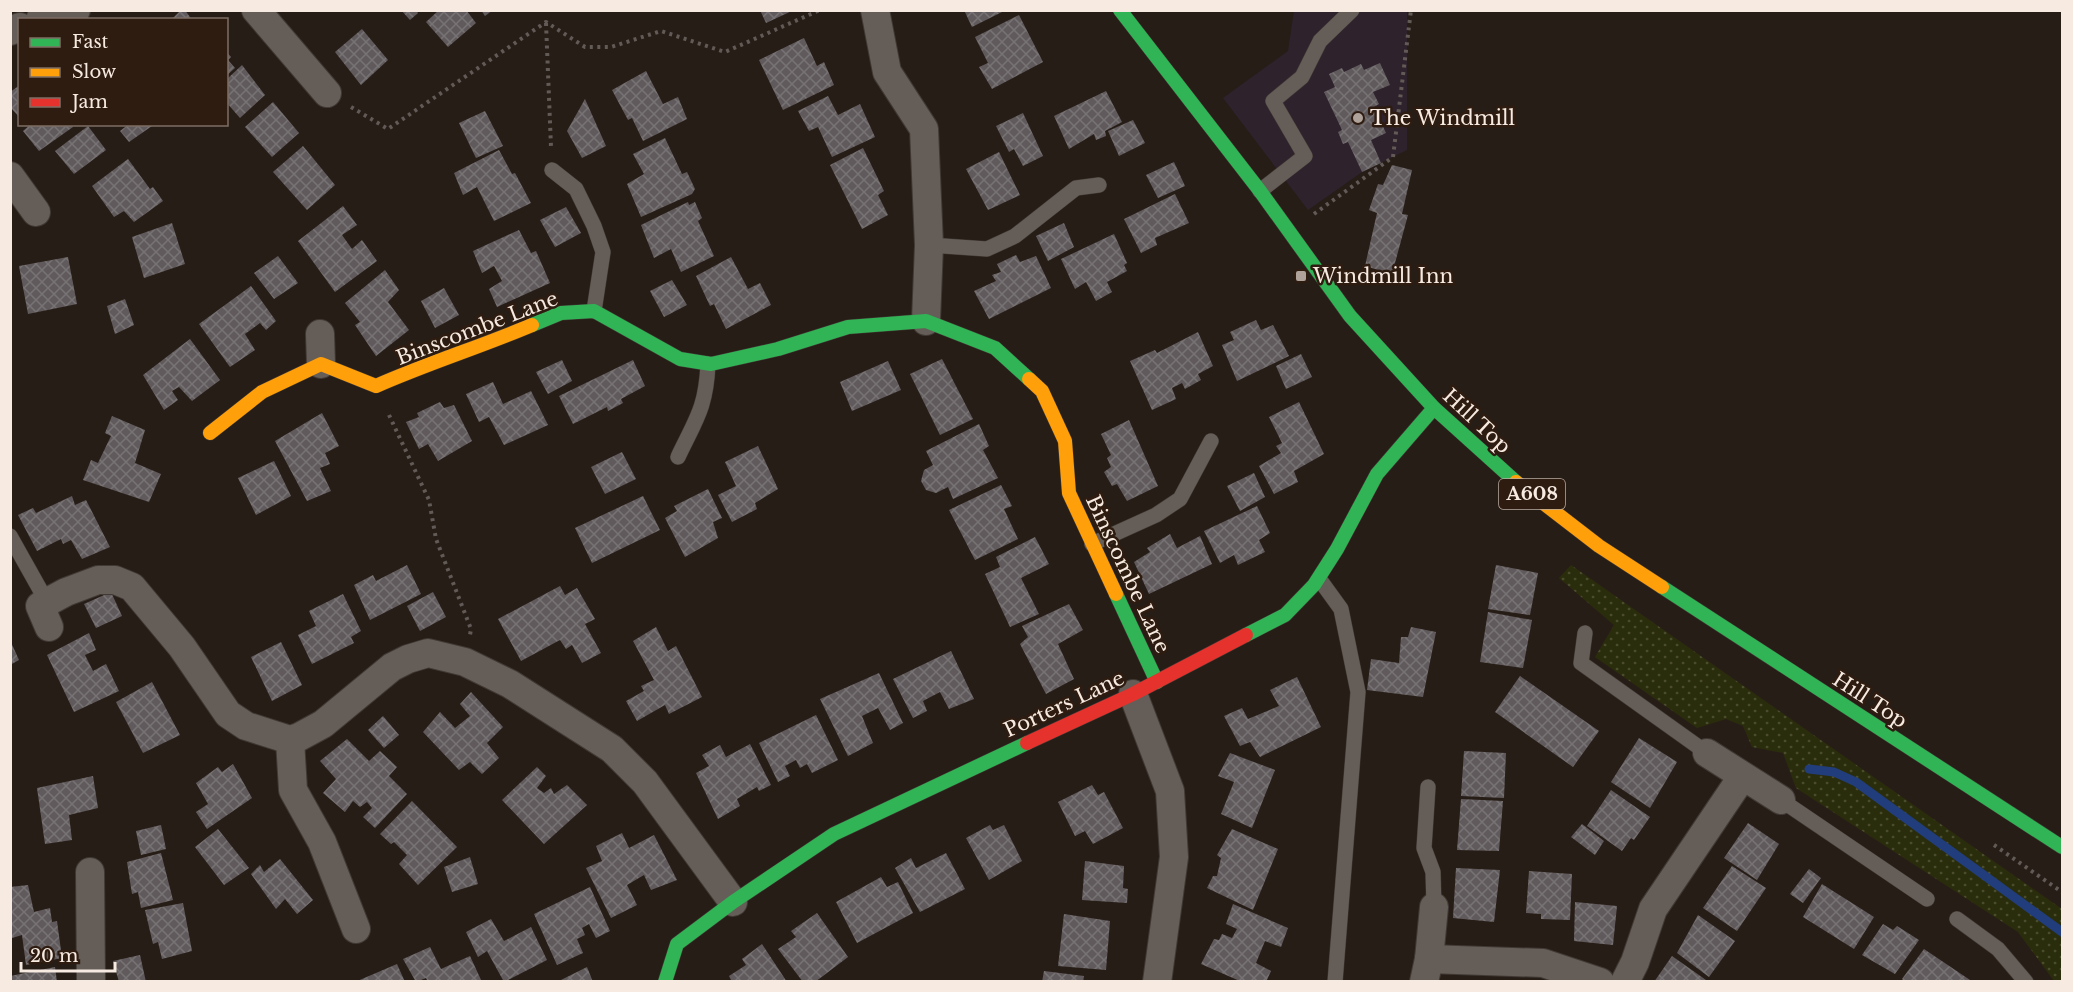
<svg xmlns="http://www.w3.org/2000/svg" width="2073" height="992" font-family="'Libre Baskerville',serif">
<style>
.commercial{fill:#2e222d}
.grass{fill:url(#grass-dots)}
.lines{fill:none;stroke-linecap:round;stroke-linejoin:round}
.stream{stroke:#213d7b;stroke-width:9}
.building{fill:url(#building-cross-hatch)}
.lane-casing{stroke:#413934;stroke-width:16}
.street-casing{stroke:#413934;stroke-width:30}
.fast-casing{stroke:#413934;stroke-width:15}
.slow-casing{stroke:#413934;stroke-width:15}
.jam-casing{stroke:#413934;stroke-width:15}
.path{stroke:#625a56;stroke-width:4;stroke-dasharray:3 4.5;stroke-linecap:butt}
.lane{stroke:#655e58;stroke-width:15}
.street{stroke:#655e58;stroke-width:28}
.fast{stroke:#30b455;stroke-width:14}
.slow{stroke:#ff9f0a;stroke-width:14}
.jam{stroke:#e5322d;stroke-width:14}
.poi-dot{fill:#aea29a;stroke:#2e1c10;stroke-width:2}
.labels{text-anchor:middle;stroke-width:5;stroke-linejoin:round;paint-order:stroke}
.shield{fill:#2e1c10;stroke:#baaca2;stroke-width:1.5}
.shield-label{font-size:18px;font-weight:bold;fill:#f6eae1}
.poi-label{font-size:20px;fill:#f6eae1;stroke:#2e1c10;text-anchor:start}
.street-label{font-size:20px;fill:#f6eae1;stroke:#2e1c10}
</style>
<defs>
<pattern id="grass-dots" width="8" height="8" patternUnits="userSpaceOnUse" patternTransform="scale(1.5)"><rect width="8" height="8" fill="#2a2d0b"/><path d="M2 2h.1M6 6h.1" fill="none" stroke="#4a4c2e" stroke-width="1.8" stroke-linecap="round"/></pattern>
<pattern id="building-cross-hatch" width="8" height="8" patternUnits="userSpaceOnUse" patternTransform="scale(1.5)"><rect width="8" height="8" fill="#605a5c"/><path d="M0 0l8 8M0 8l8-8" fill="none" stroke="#777273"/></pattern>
</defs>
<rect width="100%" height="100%" fill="#271d17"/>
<path class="commercial" d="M1294,11H1407V150L1362,172L1308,210L1223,98L1288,51Z"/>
<path class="grass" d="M1571,565L2062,909V981H2054L2018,932L1796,788L1783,753L1752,747L1743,726L1726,719L1697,728L1595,657L1614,625L1559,578Z"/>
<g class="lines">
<path class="stream" d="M1809,769L1834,772L1856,782L2062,932"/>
</g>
<g class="building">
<path d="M181,10H185L192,20H171Z"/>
<path d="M401,10H416L418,13L410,20Z"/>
<path d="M439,10H466L476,23L448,47L426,22Z"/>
<path d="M481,10H493L485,16Z"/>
<path d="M760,10H794L766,23Z"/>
<path d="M964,10H1001L1002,12L972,27Z"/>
<path d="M1019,15L1043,62L992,89L979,67L988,63L975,37Z"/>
<path d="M362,29L388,60L361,85L335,52Z"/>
<path d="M804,38L817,66L824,62L834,85L783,110L759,60Z"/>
<path d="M226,51L231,57L228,60L235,68L226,76Z"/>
<path d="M1380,63L1390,85L1373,92L1379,104L1374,107L1386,133L1371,140L1381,163L1362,172L1348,142L1343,144L1338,132L1342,130L1324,92L1335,87L1329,74L1342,68L1344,72L1361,64L1364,70Z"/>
<path d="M242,65L265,95L240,118L226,102V80Z"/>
<path d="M646,71L663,104L678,97L687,119L643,141L632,118L628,120L612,90Z"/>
<path d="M20,85V118L10,107V92Z"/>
<path d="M1106,91L1122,122L1105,131L1106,136L1096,140L1094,134L1069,149L1054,116Z"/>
<path d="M828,96L838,115L860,104L875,137L832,157L818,127L809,131L798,111Z"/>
<path d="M585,99L606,146L582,158L567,131Z"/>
<path d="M273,102L299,133L272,157L245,127Z"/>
<path d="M485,111L503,146L476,158L459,123Z"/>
<path d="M1023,113L1043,156L1023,166L1014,149L1009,152L996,126Z"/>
<path d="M1133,120L1145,143L1119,156L1108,131Z"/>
<path d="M31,124H71L73,127L39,151L23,131Z"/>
<path d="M129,124H151L152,126L129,142L120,131Z"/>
<path d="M88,126L106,150L74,174L55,151Z"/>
<path d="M665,138L682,174L687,172L695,189L692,194L641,217L627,184L644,174L633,154Z"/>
<path d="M303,146L335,185L307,210L273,172Z"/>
<path d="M863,148L884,191L878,195L888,215L862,229L830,165Z"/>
<path d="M499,150L512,174L515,173L531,203L494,221L477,187L463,195L454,173Z"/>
<path d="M999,152L1020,195L988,210L966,169Z"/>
<path d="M128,159L150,189L153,187L163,201L134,222L124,211L114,217L92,186Z"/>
<path d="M1174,162L1185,186L1158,198L1146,175Z"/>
<path d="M1392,165L1412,170L1402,214L1408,215L1392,274L1365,266L1377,213L1369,210L1378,184L1383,185Z"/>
<path d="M1175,194L1189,223L1155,238L1157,245L1141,253L1124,219Z"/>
<path d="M688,202L689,205L695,202L702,218L698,221L714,256L681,272L671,249L654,258L641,225Z"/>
<path d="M343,206L357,225L342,235L352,249L362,240L377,261L335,292L298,241Z"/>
<path d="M566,207L581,233L555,247L540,220Z"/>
<path d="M172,223L185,264L144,278L132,237Z"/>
<path d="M1064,223L1074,247L1048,261L1036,236Z"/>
<path d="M519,230L531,253L536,251L550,283L497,307L489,289L502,281L494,266L482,273L473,251Z"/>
<path d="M1114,234L1127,263L1124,265L1127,271L1107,282L1112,292L1096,301L1086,282L1075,289L1061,259Z"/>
<path d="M1016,255L1020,262L1036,256L1051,288L989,319L974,291L996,281L992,275L1001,272L997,264Z"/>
<path d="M278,256L298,283L274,299L254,273Z"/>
<path d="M68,257L77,304L28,314L19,266Z"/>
<path d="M731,257L748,289L760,283L771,305L726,329L714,304L710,306L696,276Z"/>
<path d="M385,270L399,290L388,302L409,330L376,356L355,325L360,322L345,303Z"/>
<path d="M672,280L687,305L664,317L650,291Z"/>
<path d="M251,286L276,321L266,330L260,323L245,334L255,350L230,367L199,324Z"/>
<path d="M444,288L459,315L435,328L421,301Z"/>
<path d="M125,299L134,325L115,334L107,306Z"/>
<path d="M1256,320L1261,330L1273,325L1289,356L1237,381L1222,345L1234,340L1230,332Z"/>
<path d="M1198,332L1213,366L1198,374L1201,380L1185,389L1182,383L1172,388L1176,399L1152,410L1130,361L1155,350L1157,353Z"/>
<path d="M190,339L220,380L192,401L179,387L172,391L178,400L164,410L143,375Z"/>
<path d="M1301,354L1312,377L1286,389L1276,366Z"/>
<path d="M942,359L973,419L940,435L910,374Z"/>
<path d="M562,360L572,381L548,394L536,372Z"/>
<path d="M633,360L645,386L621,399L623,403L608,411L607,407L573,424L559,396Z"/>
<path d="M888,361L901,390L852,411L840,382Z"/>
<path d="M493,382L503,404L531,391L548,425L504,445L489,417L479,422L466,394Z"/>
<path d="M440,402L444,408L454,405L472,441L438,461L428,444L419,449L406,422L419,417L417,413Z"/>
<path d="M1299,402L1324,454L1294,471L1298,482L1274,494L1259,466L1281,453L1276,446L1282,443L1269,417Z"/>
<path d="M322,413L339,446L325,453L330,464L320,468L331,491L307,501L275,441Z"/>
<path d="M112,416L145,430L135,463L161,474L149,502L83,480L91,460L98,463L111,436L105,433Z"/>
<path d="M1129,420L1158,486L1127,501L1117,484L1112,486L1104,472L1111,467L1107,458L1111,455L1101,434Z"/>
<path d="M979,424L989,446L983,450L998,478L953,499L948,487L936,493L926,490L921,481L924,470L933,465L926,451Z"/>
<path d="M758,446L778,489L755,503L757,509L732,522L718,495L736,486L725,462Z"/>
<path d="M622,452L636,479L605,494L591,467Z"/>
<path d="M274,461L291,496L256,515L238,478Z"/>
<path d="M1254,473L1265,497L1240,511L1227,486Z"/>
<path d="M1001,485L1012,506L1004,509L1018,539L975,560L949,510Z"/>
<path d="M708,489L722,518L713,522L718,538L685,557L665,518L677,511L674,506Z"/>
<path d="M72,496L75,505L86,500L110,547L82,559L71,540L63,544L61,539L37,551L18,515L33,508L36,513Z"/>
<path d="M643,496L660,530L592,563L575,528Z"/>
<path d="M1257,506L1270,533L1259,540L1265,552L1238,565L1234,555L1220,563L1204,531Z"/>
<path d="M1170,534L1177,548L1200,536L1212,564L1149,594L1134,562L1150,552L1147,548Z"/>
<path d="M1035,537L1049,564L1021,578L1039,614L1010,627L985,574L1000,567L996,557Z"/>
<path d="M407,565L421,594L370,620L354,585L373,575L376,581Z"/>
<path d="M1496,565L1538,573L1530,615L1488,609Z"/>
<path d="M560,586L565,595L577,588L595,619L585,624L601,653L582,663L572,645L566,649L560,640L521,661L498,619Z"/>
<path d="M111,592L122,616L96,628L84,604Z"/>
<path d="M433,592L446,617L420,631L407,606Z"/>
<path d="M343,594L361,631L351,637L354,643L312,664L298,635L316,626L309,611Z"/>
<path d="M1069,604L1083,630L1058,644L1074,679L1046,694L1020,644L1028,637L1022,626Z"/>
<path d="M1488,612L1532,620L1523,668L1480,662Z"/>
<path d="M656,627L668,651L676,646L702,697L669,714L665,705L637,721L626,701L644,691L641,686L654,680L633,641Z"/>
<path d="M1411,627L1436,632L1423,697L1367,690L1371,659L1399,663L1401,637H1408Z"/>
<path d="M89,633L96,650L85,655L93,671L106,664L119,691L74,712L47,655Z"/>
<path d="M10,640L19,660L10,665Z"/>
<path d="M281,642L302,685L272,701L251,657Z"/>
<path d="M951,651L974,699L949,709L940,692L923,701L927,711L913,718L893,679Z"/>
<path d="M879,673L903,723L890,730L878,708L862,716L873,743L848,756L820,699Z"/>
<path d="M1520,676L1599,731L1573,767L1495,712Z"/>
<path d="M1297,677L1321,727L1260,757L1250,742L1240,746L1224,716L1242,708L1248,719L1279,706L1270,690Z"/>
<path d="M152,682L180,735L143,753L116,702Z"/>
<path d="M471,692L503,727L487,743L499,758L482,774L470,762L459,770L423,732L440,712L455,728L470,716L460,704Z"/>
<path d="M816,715L838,760L812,773L807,764L800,768L796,760L785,766L790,776L778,782L759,743Z"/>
<path d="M383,716L399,735L384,748L368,730Z"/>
<path d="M1639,738L1677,762L1650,808L1611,782Z"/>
<path d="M347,739L369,761L380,751L397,767L389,776L407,794L375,828L363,817L372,808L367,802L360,807L353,801L345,812L323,793L336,779L320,761Z"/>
<path d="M750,744L771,785L759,791L757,787L737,799L740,806L718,819L696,773L709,766L702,755L720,745L726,757Z"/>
<path d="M1464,751L1506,753L1504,798L1461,796Z"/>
<path d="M1230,753L1275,770L1252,828L1221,814L1234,782L1218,776Z"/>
<path d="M233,764L252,798L207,829L196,812L208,804L196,783L218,767L222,772Z"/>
<path d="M537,767L546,776L537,788L544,793L551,788L554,794L567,785L587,805L544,844L502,800Z"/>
<path d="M93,776L98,808L69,815L72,840L45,844L37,788Z"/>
<path d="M1092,785L1098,795L1104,792L1123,828L1093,844L1085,831L1075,836L1058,802Z"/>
<path d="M1611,790L1650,817L1634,840L1631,838L1622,851L1587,826Z"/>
<path d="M1461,799L1503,801L1499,851L1457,850Z"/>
<path d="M412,801L457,847L418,885L399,864L407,855L394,842L391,844L380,834Z"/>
<path d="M1748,823L1779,844L1757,880L1724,858Z"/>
<path d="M1582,824L1604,841L1595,855L1571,837Z"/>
<path d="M161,825L166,849L141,855L136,831Z"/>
<path d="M990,825L993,830L1004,825L1022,861L989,880L966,838Z"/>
<path d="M218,829L249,868L224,885L195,847Z"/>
<path d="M1232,829L1278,849L1253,910L1207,888L1213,876H1217L1221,858L1217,855Z"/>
<path d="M622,833L629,848L654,835L677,880L651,890L644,875L627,885L637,905L611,918L586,868L602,861L596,846Z"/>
<path d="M161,853L173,900L141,908L138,892L132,894L127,862Z"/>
<path d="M946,853L965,889L920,912L895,868L911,858L916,868Z"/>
<path d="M470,857L478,884L452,892L444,867Z"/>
<path d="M280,859L313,900L297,914L285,899L276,909L251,874L260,865L264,872Z"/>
<path d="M1085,861L1124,866L1123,888L1128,889L1127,903L1082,900Z"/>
<path d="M1732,866L1766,888L1737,931L1703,908Z"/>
<path d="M1456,868L1500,870L1494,922L1453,918Z"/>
<path d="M1809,869L1821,878L1803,903L1790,894Z"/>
<path d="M1529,871L1572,874L1570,920L1541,919V914L1526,913Z"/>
<path d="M881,877L887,887L898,882L913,913L857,943L836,902Z"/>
<path d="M1822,884L1874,917L1854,949L1803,917Z"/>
<path d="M28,885L34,912L50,908L52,922L57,921L62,958L26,965L22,935L12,938L10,887Z"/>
<path d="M590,887L610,931L596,938L589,924L582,928L585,935L577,939L583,953L557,965L534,914Z"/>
<path d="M1575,902L1617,906L1613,945L1574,941Z"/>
<path d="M183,903L192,951L162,959L158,942L153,944L145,910Z"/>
<path d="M1233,904L1288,928L1281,947L1265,941L1256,963L1271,971L1266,982H1242L1201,964L1214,939L1219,940L1222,934L1232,938L1237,929L1226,924Z"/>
<path d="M817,913L848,957L815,982H803L778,949L796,937L791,931Z"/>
<path d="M1064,914L1110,921L1106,970L1058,966Z"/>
<path d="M1698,915L1735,941L1709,977L1677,953Z"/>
<path d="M491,919L504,941L531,927L547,960L504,982L487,951L478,957L466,932Z"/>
<path d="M1883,924L1893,930L1897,926L1919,940L1895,974L1862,955Z"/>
<path d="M762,944L787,982H732L729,976L746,965L742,959Z"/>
<path d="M430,947L441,969L470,956L482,982H428L426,978L416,982L403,959Z"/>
<path d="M1924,949L1973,982H1905L1902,979Z"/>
<path d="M140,955L146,982H119L113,961Z"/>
<path d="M1672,956L1706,980L1654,982Z"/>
<path d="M397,964L405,982H355Z"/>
<path d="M55,967L57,982H10V976Z"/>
<path d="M587,967L593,982H557Z"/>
<path d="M1044,971L1084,976L1083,982H1042Z"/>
</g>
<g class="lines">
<defs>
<g id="lane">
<path d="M552,170L576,189L594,226L603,252L594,311"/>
<path d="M1260,191L1305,156L1273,101L1302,77L1320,41L1352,10"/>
<path d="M929,245L987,249L1015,236L1076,188L1099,185"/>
<path d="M678,457C696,419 706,408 708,364"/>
<path d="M10,536L47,602"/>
<path d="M1092,544L1156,515L1180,499L1211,441"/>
<path d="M1320,580L1341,609L1358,692L1335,982"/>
<path d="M1585,633L1581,663L1707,753"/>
<path d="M1428,787L1424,848L1433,872L1434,907"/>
<path d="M1781,800L1927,899"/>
<path d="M1957,919L1998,949L2026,982"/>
</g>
<g id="street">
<path d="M256,10L327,93"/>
<path d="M875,10L887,72L924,129L929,245L926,321"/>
<path d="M40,20L76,10"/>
<path d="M10,31L20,27"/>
<path d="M10,176L36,212"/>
<path d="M320,334L321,364"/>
<path d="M49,627L40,606L66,592L98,580H115L132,587L182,647L228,714L246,726L290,740L299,737L323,724L392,667L408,659L428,653L465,662L510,684L612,749L645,782L733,902"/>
<path d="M1133,694L1170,791L1174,857L1157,982"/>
<path d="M290,740L293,790L322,842L356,929"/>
<path d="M1707,753L1781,800"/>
<path d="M90,872L91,982"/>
<path d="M1429,959L1543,963L1600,982"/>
<path d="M1424,982L1429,959L1434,907"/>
<path d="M1625,982L1635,962L1653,909L1742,777"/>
</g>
<g id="fast">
<path d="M1120,10L1260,191L1350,316L1434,408L1516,482"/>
<path d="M532,325L561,313L594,311L680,359L711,364L778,349L848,327L926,321L995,348L1029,379"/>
<path d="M1662,587L2062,847"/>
<path d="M1116,594L1157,682"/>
<path d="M1246,635L1285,615L1314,585L1337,549L1377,474L1434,408"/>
<path d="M665,982L677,944L733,902L834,834L1027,743"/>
</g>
<g id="slow">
<path d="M1029,379L1042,391L1065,441L1069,493L1116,594"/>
<path d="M210,433L262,392L321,364L376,386C428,363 480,347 532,325"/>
<path d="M1516,482L1599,546L1662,587"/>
</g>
<path id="jam" d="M1027,743L1133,694L1246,635"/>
</defs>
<use href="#lane" class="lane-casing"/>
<use href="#street" class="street-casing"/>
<use href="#fast" class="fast-casing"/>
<use href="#slow" class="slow-casing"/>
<use href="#jam" class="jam-casing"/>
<g class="path">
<path d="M546,23L551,147"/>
<path d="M351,107L388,129L546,22L585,47H611L661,31L725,52L820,10"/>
<path d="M1314,214L1393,157L1411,10"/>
<path d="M389,415L429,500L436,539L471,629L470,635"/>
<path d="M1994,845L2062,892"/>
</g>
<use href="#lane" class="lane"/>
<use href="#street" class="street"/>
<use href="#fast" class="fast"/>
<use href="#slow" class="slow"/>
<use href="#jam" class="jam"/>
</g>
<g class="poi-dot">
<circle cx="1358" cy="118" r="6"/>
<rect x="1295" y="270" width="12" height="12" rx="3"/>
</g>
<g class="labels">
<rect class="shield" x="1499" y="479" width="66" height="30" rx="4.5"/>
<g class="shield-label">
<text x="1532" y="500">A608</text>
</g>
<g class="poi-label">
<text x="1370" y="125">The Windmill</text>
<text x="1313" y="283">Windmill Inn</text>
</g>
<g class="street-label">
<text transform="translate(477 328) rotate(-21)" y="7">Binscombe Lane</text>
<text transform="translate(1477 421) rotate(43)" y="7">Hill Top</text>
<text transform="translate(1128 574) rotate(65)" y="7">Binscombe Lane</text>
<text transform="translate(1870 700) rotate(33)" y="7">Hill Top</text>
<text transform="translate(1064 704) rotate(-25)" y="7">Porters Lane</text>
</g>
</g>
<rect width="2073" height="992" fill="none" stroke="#f6eae1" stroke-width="24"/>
<rect x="18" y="18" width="210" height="108" fill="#2e1c10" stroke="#7e6e64" stroke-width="1.5"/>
<rect x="30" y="38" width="30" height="9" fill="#30b455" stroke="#7e6e64" stroke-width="1.5"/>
<text x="72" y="48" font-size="18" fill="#f6eae1">Fast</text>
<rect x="30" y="68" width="30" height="9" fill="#ff9f0a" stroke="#7e6e64" stroke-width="1.5"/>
<text x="72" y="78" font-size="18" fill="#f6eae1">Slow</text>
<rect x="30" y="98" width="30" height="9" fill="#e5322d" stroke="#7e6e64" stroke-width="1.5"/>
<text x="72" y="108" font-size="18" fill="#f6eae1">Jam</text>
<path d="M21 962v9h94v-9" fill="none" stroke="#f6eae1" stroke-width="3"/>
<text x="30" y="962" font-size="18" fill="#f6eae1" stroke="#2e1c10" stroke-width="4.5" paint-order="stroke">20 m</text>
</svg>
